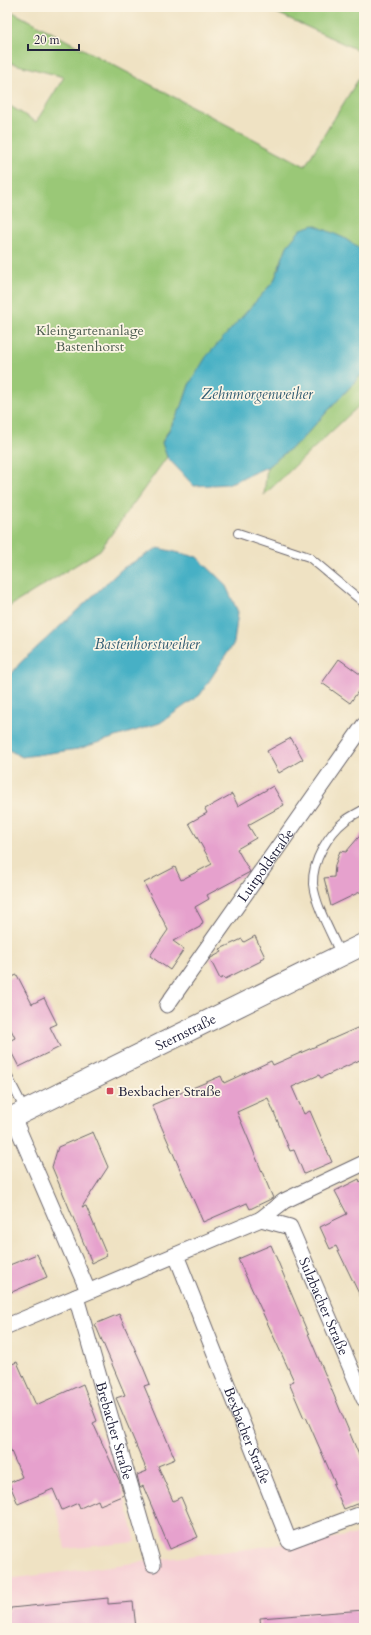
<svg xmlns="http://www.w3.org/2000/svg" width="371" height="1635" font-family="Cardo,serif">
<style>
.built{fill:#f6cfd5}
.green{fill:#9ac877;stroke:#5e7559}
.water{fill:#46b0c5;stroke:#346980}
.building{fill:#e6a1cd}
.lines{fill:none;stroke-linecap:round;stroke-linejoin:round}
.service-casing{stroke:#6a656b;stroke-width:10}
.minor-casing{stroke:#6a656b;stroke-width:17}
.secondary-casing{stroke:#6a656b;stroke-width:23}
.service{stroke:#fff;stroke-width:8}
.minor{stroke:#fff;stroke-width:15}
.secondary{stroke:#fff;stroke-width:21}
.poi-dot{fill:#d1495b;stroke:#fcf5e5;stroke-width:1.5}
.labels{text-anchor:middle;stroke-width:3.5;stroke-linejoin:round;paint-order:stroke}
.park-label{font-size:14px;fill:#4c5c50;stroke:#fcf5e5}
.street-label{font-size:14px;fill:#22223b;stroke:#fcf5e5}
.poi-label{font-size:14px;fill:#22223b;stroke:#fcf5e5;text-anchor:start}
.water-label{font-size:15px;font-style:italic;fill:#305b72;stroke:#fcf5e5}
</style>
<rect width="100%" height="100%" fill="#fcf5e5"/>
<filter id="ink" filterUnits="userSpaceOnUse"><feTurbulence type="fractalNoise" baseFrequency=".025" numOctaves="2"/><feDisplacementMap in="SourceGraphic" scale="8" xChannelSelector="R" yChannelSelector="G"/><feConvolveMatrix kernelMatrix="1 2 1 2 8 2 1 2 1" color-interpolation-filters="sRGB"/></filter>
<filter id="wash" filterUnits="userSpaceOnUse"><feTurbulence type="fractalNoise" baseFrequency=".012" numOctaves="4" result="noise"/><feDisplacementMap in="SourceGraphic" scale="16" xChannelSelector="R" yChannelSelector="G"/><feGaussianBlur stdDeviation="0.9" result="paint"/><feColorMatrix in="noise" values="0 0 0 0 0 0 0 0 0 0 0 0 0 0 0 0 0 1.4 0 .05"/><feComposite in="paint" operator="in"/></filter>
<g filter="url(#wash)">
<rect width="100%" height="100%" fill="#efe2c3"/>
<g class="built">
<path d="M109,1434L136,1542L65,1549L59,1517L37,1466Z"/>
<path d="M364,1534V1628H7V1579Z"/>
</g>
<g class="green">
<path d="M264,7H364V53Z"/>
<path d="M7,9L305,166L364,70V252L344,238L287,246L274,281L245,314L189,385L182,406L162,442L167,457L100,550L7,608V104L36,122L64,77L7,62Z"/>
<path d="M364,372V401L264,495L267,467L300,441Z"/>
</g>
<g class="water">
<path d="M314,225L344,238L364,252V372L300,441L267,467L228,484L194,486L167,457L162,443L182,406L189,385L206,357L274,281L287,246L301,229Z"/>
<path d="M158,548L197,557L225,584L238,612L234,643L200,695L160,723L78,749L22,757L7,749V680L20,663L123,568Z"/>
</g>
<g id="blocks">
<g class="building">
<path d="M339,659L364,677V683L350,703L322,683Z"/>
<path d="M291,738L303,759L279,773L267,751Z"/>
<path d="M273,786L284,805L248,825L256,838L237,849L250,872L207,895L209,899L195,907L203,922L200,927L173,941L184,949L170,970L150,956L168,930L144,883L175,867L181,880L212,864L189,823L207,813L205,809L232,794L238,806Z"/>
<path d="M364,831V890L331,906L324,878L334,877L335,865L340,851L346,852Z"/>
<path d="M255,936L265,957L260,959L261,961L225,979L224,977L220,979L210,959L211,958L222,952L220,949L242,939L244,942Z"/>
<path d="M17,975L32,1004L44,998L57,1024L50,1027L60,1047L19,1067L7,1044V1042L15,1038L7,1021V979Z"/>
<path d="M364,1025V1058L321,1078L319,1075L292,1087L304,1114L310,1111L332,1162L304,1174L294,1150L290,1151L268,1098L237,1112L273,1198L250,1209L247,1203L203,1222L152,1105L221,1076L224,1083L271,1061L273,1065Z"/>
<path d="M93,1132L108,1167L82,1207L86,1206L107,1256L92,1263L52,1167L58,1147Z"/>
<path d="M359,1179L360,1182L364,1180V1304L336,1246L330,1249L320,1227L347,1214L335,1191Z"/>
<path d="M271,1245L364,1467V1501L344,1509L333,1484L335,1483L306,1417L304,1418L289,1383L294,1381L238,1259Z"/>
<path d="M37,1254L47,1277L12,1292L7,1280V1266Z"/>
<path d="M119,1314L143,1367L150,1384L144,1386L175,1459L158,1466L173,1501L181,1497L198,1537L170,1549L143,1486L140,1488L137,1475L147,1471L116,1398L125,1395L95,1324Z"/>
<path d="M17,1362L36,1405L83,1384L97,1421L93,1423L120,1482L124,1495L100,1505L98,1500L80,1508L78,1503L62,1510L53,1489L18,1504L9,1483L22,1477L7,1442V1366Z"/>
<path d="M108,1598V1604L133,1602L136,1628H7V1611H10L11,1608Z"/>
<path d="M364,1610V1628H261L260,1618Z"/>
</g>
</g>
</g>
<g filter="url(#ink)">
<use href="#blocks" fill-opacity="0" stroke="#6a656b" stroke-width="1"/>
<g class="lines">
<defs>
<g id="service">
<path d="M238,533L309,557L364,603"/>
<path d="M341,955C332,935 315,905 313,884C312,861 328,834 346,820C351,816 358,813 364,809"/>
<path d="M7,1075L25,1110"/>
</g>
<g id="minor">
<path id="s1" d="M167,1005L364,725"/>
<path d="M13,1117L88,1291"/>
<path d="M261,1219L284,1201L364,1163"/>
<path id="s2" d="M176,1255L289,1541L364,1513"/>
<path id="s3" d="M76,1297L153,1564"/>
<path id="s4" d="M7,1326L261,1219L290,1227L364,1399"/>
</g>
<g id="secondary">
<path id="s5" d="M7,1120L364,944"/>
</g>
</defs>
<use href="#service" class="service-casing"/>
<use href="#minor" class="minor-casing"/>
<use href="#secondary" class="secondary-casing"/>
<use href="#service" class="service"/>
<use href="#minor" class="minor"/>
<use href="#secondary" class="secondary"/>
</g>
</g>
<rect class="poi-dot" x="106" y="1087" width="8" height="8" rx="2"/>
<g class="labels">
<g class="park-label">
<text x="90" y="335">Kleingartenanlage<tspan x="90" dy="16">Bastenhorst</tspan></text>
</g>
<g class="street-label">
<text dy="5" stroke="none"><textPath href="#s1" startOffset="171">Luitpoldstraße</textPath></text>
<text dy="5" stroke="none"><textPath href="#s5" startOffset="199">Sternstraße</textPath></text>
<text dy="5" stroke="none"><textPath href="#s4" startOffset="392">Sulzbacher Straße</textPath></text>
<text dy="5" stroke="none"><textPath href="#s3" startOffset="139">Brebacher Straße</textPath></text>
<text dy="5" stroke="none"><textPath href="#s2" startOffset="194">Bexbacher Straße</textPath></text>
</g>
<g class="poi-label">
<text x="118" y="1096">Bexbacher Straße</text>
</g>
<g class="water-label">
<text x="257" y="399">Zehnmorgenweiher</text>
<text x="147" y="649">Bastenhorstweiher</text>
</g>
</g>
<rect width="371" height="1635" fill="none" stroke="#fcf5e5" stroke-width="24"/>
<path d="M28 44v6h51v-6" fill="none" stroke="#22223b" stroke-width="2"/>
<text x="34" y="44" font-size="12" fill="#22223b" stroke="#fcf5e5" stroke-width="3" paint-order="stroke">20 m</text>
</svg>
